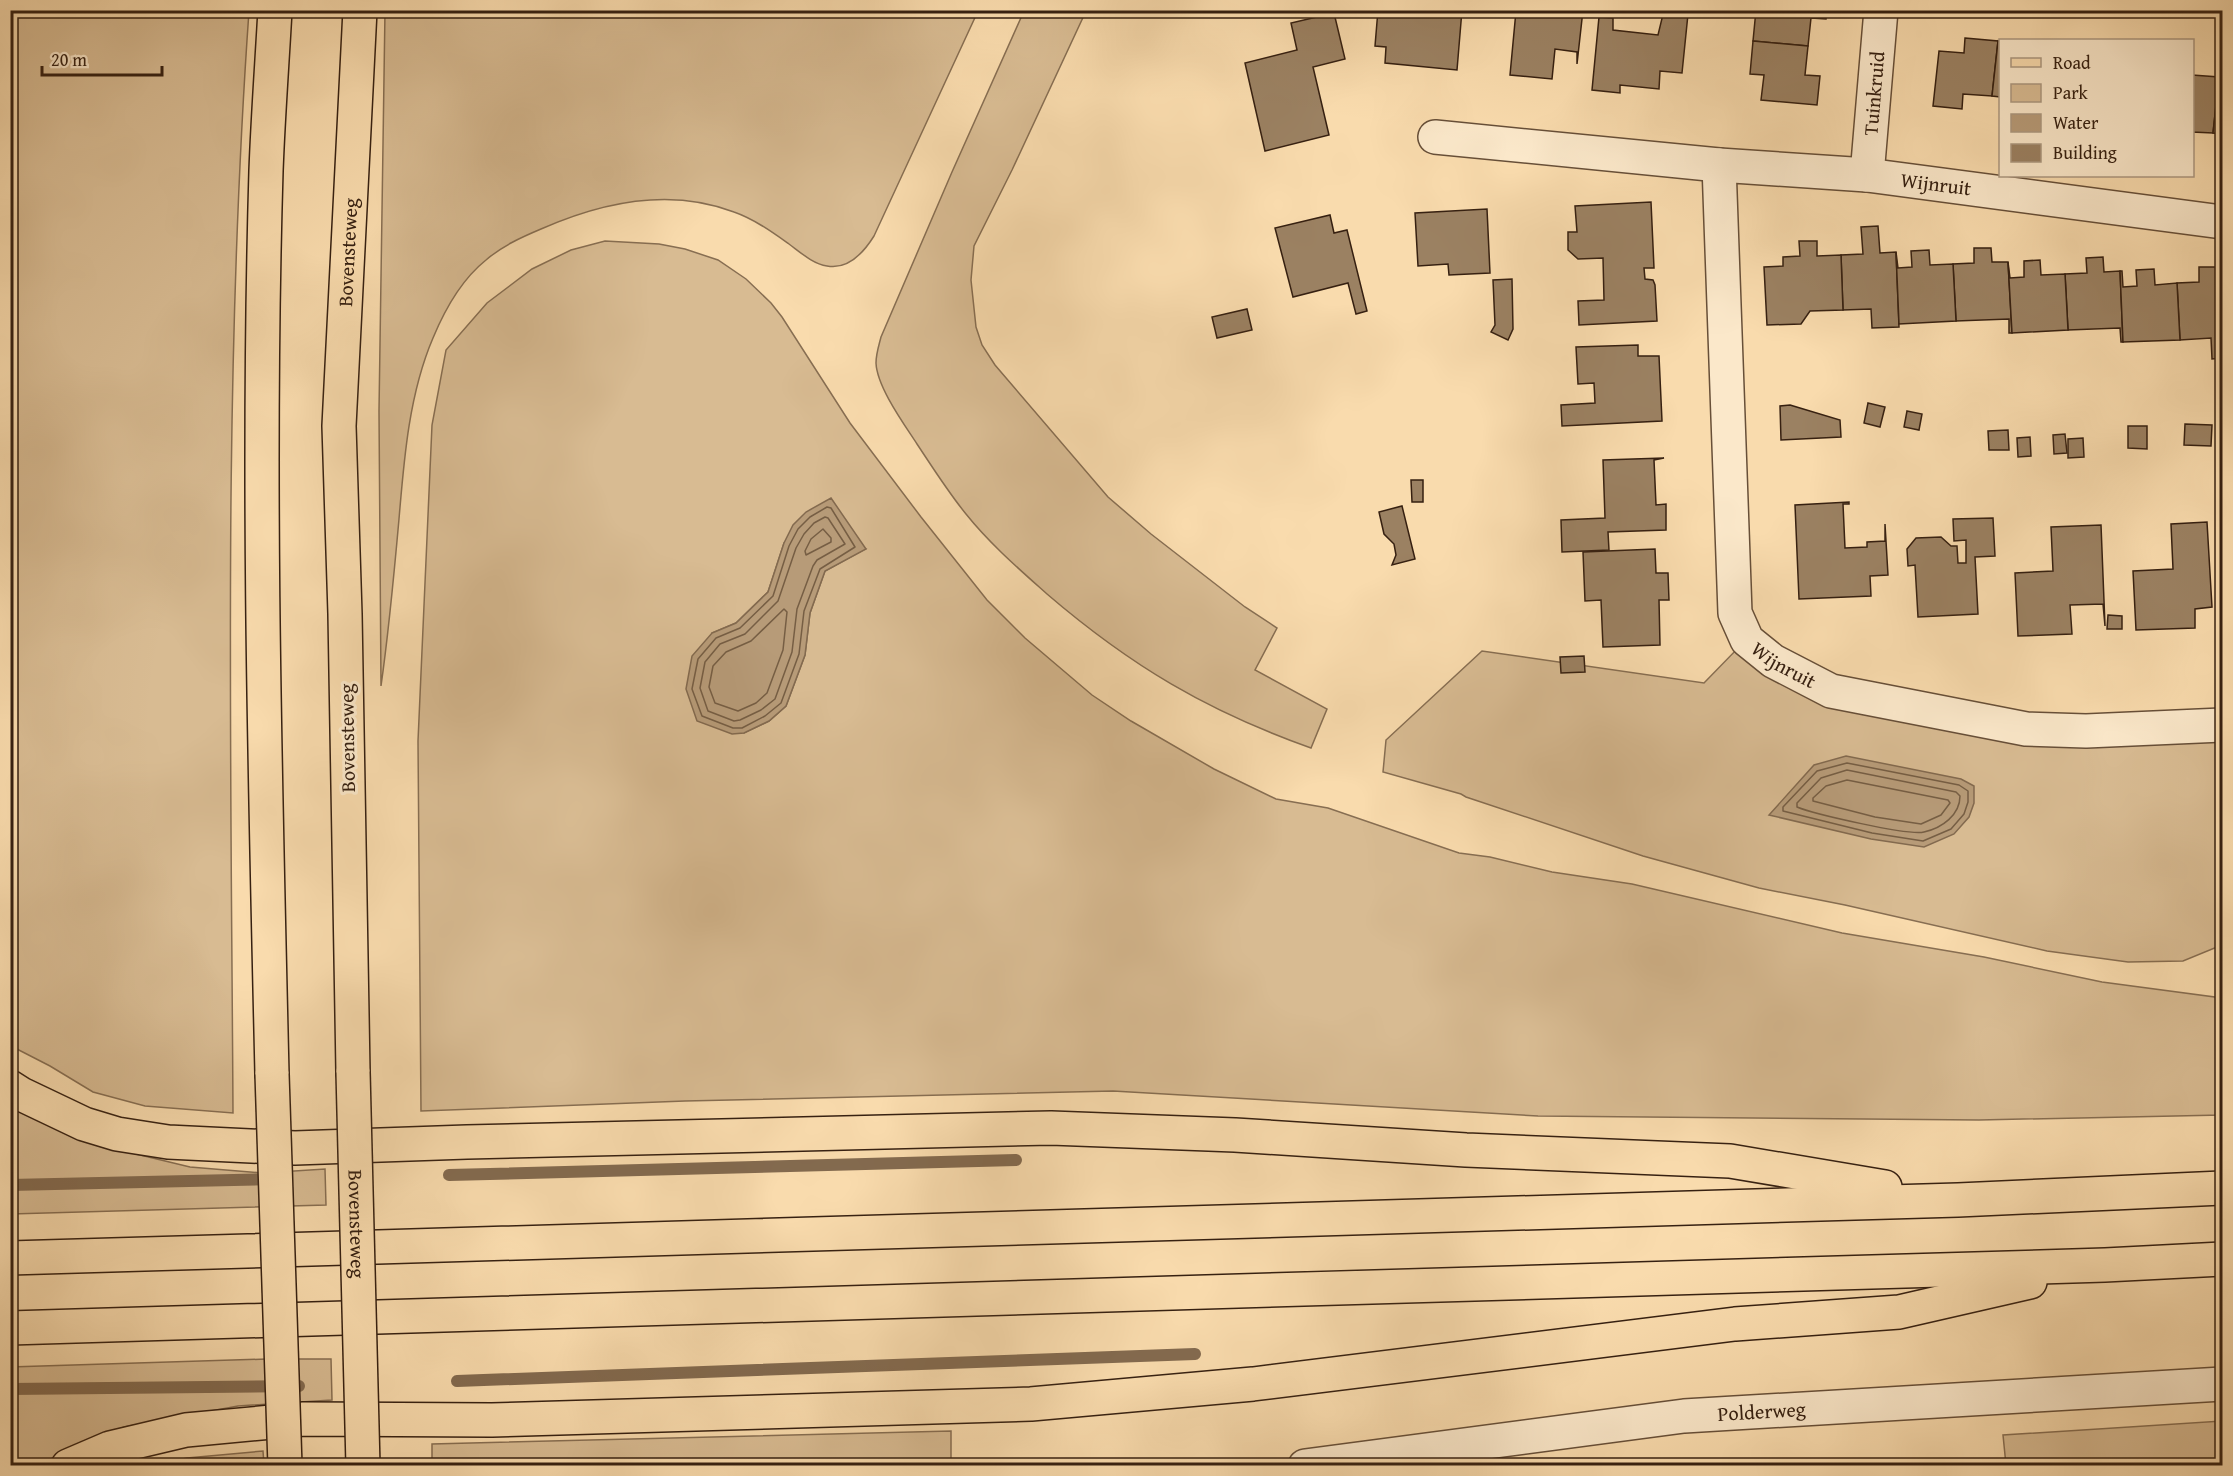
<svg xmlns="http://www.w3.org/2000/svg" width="2233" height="1476" font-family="'Gentium Book Plus',serif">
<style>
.green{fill:#d8bb92;stroke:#876e52;stroke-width:1.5;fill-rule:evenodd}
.water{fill:#b79b78;stroke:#836a4f;stroke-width:1.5}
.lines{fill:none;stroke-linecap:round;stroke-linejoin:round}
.shore{stroke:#765e44;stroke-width:1.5}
.stream{stroke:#836a4f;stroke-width:12}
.building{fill:#9b8162;stroke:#362011;stroke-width:1.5}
.street-casing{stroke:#674f38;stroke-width:36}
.primary-casing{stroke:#362011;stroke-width:36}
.highway-casing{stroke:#362011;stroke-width:36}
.street{stroke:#fbe8ca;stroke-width:33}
.primary{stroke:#f9dbad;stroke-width:33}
.highway{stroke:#f9dbad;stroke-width:33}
.primary-bridge-casing{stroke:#362011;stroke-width:36;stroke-linecap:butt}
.primary-bridge{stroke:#f9dbad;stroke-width:33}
.labels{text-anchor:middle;stroke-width:6;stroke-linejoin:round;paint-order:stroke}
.street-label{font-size:20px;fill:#362011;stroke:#fbe8ca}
</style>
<rect width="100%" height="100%" fill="#f9dbad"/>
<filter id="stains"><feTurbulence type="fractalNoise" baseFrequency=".00333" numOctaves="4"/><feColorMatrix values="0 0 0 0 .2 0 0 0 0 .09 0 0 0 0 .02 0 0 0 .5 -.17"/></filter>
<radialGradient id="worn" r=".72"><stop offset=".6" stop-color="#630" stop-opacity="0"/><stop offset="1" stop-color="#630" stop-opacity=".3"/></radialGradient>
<g class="green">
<path d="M10,11H249C223,377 231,745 233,1113L145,1106L93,1092L50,1066L11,1046Z"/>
<path d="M385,11H978L874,236C864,252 848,270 827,266C813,264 800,252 789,244C772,232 754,219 734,212C669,187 602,202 541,229C522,237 502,246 486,260C461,280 445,309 433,338C409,394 404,459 399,519C394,575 389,630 381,686L379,411Z"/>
<path d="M1024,11H1086L1012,170L974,246L971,280L976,327L982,345L995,365L1108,497L1151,534L1245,607L1277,628L1255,670L1327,709L1311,748C1207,711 1131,666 1047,594C1019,569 990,544 966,514C948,492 933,468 917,444C904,424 877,387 876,363C876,354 879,345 881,337L952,172Z"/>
<path d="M605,241L659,244L685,249L718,260L746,279L771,303L782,317L850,423L921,517L987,600L1025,638L1092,695L1131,721L1214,769L1276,799L1328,808L1459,853L1490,857L1552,872L1632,884L1842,933L1984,957L2102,982L2222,998V1115L1979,1120L1538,1116L1113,1091L685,1101L421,1111L418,741L432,425L446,350L487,303L532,269L571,250ZM784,543L865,549L825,571L810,613L805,655L786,706L769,721L744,733L712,633L736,623L768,592Z"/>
<path d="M1738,648L1872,697L2222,734V945L2183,961L2128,962L2047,951L1845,905L1759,888L1643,856L1466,797L1461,794L1383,772L1386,740L1482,651L1704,683Z"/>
<path d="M11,1103L37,1120L107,1147L190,1167L263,1173L325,1169L326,1205L11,1214Z"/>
<path d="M267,1359H331L332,1400L238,1406L124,1427L70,1448L40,1465H11L10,1367Z"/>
<path d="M2222,1421V1465H2006L2003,1435Z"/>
<path d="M951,1431V1465H432V1444Z"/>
<path d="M263,1451L264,1465H153L187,1458Z"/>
</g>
<g class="water">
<path d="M831,498L866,549L825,571L810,613L805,655L786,706L769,721L744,733L732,734L697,721L686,689L692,656L712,633L736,623L768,592L784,543L793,525L806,512Z"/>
<path d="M1846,756L1961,779L1974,786V803L1969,817L1954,834L1924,847L1871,839L1769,815L1814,765Z"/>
</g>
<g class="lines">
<g class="shore">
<path d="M827,507L831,508L855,547L820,569L804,611L799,654L781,703L765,716L742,728H733L702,716L692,689L698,659L716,638L740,628L773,596L789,546L798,529L810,517Z"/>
<path d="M825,517L828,518L845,544L817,560L813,566L797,609L792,652L775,699L761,710L740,720L734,721L708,711L700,688L705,662L720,644L745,634L778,601L796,548L804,534L814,523Z"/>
<path d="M823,529L831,538V542L806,555L805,551L811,539Z"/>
<path d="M784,609L787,612L783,650L767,693L756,703L738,711L715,703L709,687L713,666L726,652L751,641Z"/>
<path d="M1847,763L1959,785L1968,791V802L1964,814L1951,829L1923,841L1872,833L1783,811V807L1817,771Z"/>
<path d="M1847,770L1956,792L1960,796C1960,815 1942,828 1924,832C1909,836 1814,814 1797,807V803L1821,778Z"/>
<path d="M1847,780L1948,800L1950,803L1941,815L1921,824L1875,817L1813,801V798L1826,786Z"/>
</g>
<g class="stream">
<path d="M449,1175L1016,1160"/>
<path d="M10,1185L275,1179"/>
<path d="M457,1381L1195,1354"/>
<path d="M10,1389L299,1386"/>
</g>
</g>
<g class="building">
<path d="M1378,10H1462L1457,70L1385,63L1386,47L1375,46Z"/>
<path d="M1544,10H1583L1577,64V52L1555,49L1552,79L1510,75L1516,11L1543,13Z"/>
<path d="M1664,10L1688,14L1682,73L1660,71L1659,89L1620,85V93L1592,90L1599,17L1613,18V30L1658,35Z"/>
<path d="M1756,10H1827L1826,19L1811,18L1808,46L1753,41Z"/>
<path d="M1334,13L1345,59L1313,67L1329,135L1265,151L1245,63L1297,50L1291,23Z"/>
<path d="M1965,38L1998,41L1992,96L1963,94L1962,109L1933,106L1939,51L1964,53Z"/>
<path d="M1753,41L1808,46L1805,75L1820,76L1817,105L1761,100L1764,75L1750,74Z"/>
<path d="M1998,41L2000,42V97L1992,96Z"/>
<path d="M2192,75L2219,77L2213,133L2192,132Z"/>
<path d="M2219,77L2222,78V134L2213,133Z"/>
<path d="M1651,202L1654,268H1644L1645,279L1653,280L1655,285L1657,321L1579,325L1578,301L1604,300L1603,258L1578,259L1568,250V232H1577L1575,206Z"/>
<path d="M1487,209L1490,273L1449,275L1448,264L1418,266L1415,213Z"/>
<path d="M1330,215L1334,233L1347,230L1367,311L1356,314L1348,283L1293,297L1275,228Z"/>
<path d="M1878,226L1880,253L1896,252L1899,327L1872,328L1871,309L1843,310L1841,255L1863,254L1861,227Z"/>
<path d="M1799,241H1817V256L1841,255L1843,310L1810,311L1801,324L1767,325L1764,267L1783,266V257L1800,256Z"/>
<path d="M1974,248H1991L1992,262H2008L2012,333H2009V319L1956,321L1953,264L1974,263Z"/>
<path d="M1929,250L1930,265L1953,264L1956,321L1899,324L1896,252L1898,268L1912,267L1911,251Z"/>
<path d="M2103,257L2104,272L2120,271L2123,342H2121L2120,328L2068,330L2065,274L2087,273L2086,258Z"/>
<path d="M2040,260L2041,275L2065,274L2068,330L2012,333L2008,262L2010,278L2024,277V261Z"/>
<path d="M2199,267H2216L2217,282L2222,281V358L2212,359L2211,338L2180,340L2177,283L2199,282Z"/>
<path d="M2154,269L2155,285L2177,283L2180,340L2123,342L2120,271H2122L2123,287L2137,286L2136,270Z"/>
<path d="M1512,279L1513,329L1508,340L1491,332L1495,325L1493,280Z"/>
<path d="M1247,309L1252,330L1217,338L1212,317Z"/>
<path d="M1638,345V356H1659L1662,421L1562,426L1561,405L1595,403L1594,383L1578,384L1576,347Z"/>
<path d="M1868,403L1885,407L1880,427L1864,423Z"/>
<path d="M1790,405L1840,420L1841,437L1781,440L1780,406Z"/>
<path d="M1907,411L1922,414L1919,430L1904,427Z"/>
<path d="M2185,424L2212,425L2211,446L2184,445Z"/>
<path d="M2128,426H2147V449L2128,448Z"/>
<path d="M2008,430L2009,450H1989L1988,431Z"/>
<path d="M2065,434L2067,453L2054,454L2053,435Z"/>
<path d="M2030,437L2031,456L2018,457L2017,438Z"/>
<path d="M2083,438L2084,457L2068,458V439Z"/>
<path d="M1664,458L1654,460L1656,505L1666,504V530L1608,532L1609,550L1562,552L1561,520L1605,518L1603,460Z"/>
<path d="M1411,480H1423V502H1412Z"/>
<path d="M1849,502V504H1843L1845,548L1867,547V542L1885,541V524L1888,575L1870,576L1871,596L1799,599L1795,505Z"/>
<path d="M1402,506L1415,559L1392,565L1396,555L1394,544L1384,534L1379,512Z"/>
<path d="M1993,518L1995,556L1975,557L1978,614L1918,617L1915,565L1908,566L1907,549L1916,538L1941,537L1951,546H1957L1958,563H1966V540L1954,541L1953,519Z"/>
<path d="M2207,522L2212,607L2195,609V628L2136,630L2133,571L2173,569L2171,524Z"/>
<path d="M2101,525L2105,626L2103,604L2070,605L2072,634L2018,636L2015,573L2053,571L2051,527Z"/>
<path d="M1655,549L1656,573H1668L1669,600H1659L1660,645L1603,647L1601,600L1585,601L1583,552Z"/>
<path d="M2108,615L2122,616V629H2107Z"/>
<path d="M1584,656L1585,672L1561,673L1560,657Z"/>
</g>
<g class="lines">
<defs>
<g id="street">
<path d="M1435,137L1719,165"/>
<path id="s1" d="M1867,175L1881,10"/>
<path id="s2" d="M2222,222L1867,175L1719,165L1735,613L1747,640L1773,661L1831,691L2026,729L2086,731L2222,725"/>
<path id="s3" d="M1305,1466L1684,1416L2222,1384"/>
</g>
<g id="primary">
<path id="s4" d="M353,1072L345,614L339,426L360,10"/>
<path d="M272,1074C265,773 257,472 266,171C268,117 272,64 275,10"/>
</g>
<g id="highway">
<path d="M10,1087L21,1094L84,1124L117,1134L168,1142L295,1148L467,1142L1051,1128L1235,1135L1466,1150L1730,1161L1885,1187"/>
<path d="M10,1258L1958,1200L2222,1188"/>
<path d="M10,1328L2105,1265L2222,1259"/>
<path d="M68,1466L110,1448L186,1430L304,1419L492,1420L1031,1404L1253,1384L1735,1324L1899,1312L2030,1282"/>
</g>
</defs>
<use href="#street" class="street-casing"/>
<use href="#primary" class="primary-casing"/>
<use href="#highway" class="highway-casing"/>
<use href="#street" class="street"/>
<use href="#primary" class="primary"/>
<use href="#highway" class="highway"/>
<defs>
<g id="primary-bridge">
<path id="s5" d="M353,1072L363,1466"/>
<path d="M272,1074L285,1466"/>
</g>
</defs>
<use href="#primary-bridge" class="primary-bridge-casing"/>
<use href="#primary-bridge" class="primary-bridge"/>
</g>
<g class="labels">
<g class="street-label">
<text dy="7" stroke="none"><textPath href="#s1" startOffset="82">Tuinkruid</textPath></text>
<text transform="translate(1936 184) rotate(7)" y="7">Wijnruit</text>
<text dy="7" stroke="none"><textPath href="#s4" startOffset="820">Bovensteweg</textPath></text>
<text dy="7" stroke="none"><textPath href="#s2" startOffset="1029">Wijnruit</textPath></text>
<text transform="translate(347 738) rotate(-91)" y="7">Bovensteweg</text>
<text dy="7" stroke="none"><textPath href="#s5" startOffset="152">Bovensteweg</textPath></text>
<text dy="7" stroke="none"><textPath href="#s3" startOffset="460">Polderweg</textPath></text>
</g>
</g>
<rect width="2233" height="1476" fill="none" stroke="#f9dbad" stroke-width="36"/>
<rect x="12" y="12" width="2209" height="1452" fill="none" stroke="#362011" stroke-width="3"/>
<rect x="18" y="18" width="2197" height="1440" fill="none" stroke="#362011" stroke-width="1.5"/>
<rect x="1999" y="39" width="195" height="138" fill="#fbe8ca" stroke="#ac9880" stroke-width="1.5"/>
<rect x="2011" y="58" width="30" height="9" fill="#f9dbad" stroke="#ac9880" stroke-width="1.5"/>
<text x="2053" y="69" font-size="18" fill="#362011">Road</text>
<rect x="2011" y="84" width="30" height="18" fill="#d8bb92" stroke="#ac9880" stroke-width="1.5"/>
<text x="2053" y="99" font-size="18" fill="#362011">Park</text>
<rect x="2011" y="114" width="30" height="18" fill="#b79b78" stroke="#ac9880" stroke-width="1.5"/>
<text x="2053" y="129" font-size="18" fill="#362011">Water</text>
<rect x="2011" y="144" width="30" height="18" fill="#9b8162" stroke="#ac9880" stroke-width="1.5"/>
<text x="2053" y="159" font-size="18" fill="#362011">Building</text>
<path d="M42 66v9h120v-9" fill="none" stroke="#362011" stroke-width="3"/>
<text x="51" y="66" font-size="18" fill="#362011" stroke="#fbe8ca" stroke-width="4.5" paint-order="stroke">20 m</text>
<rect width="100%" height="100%" filter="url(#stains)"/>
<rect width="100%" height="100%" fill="url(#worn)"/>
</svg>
